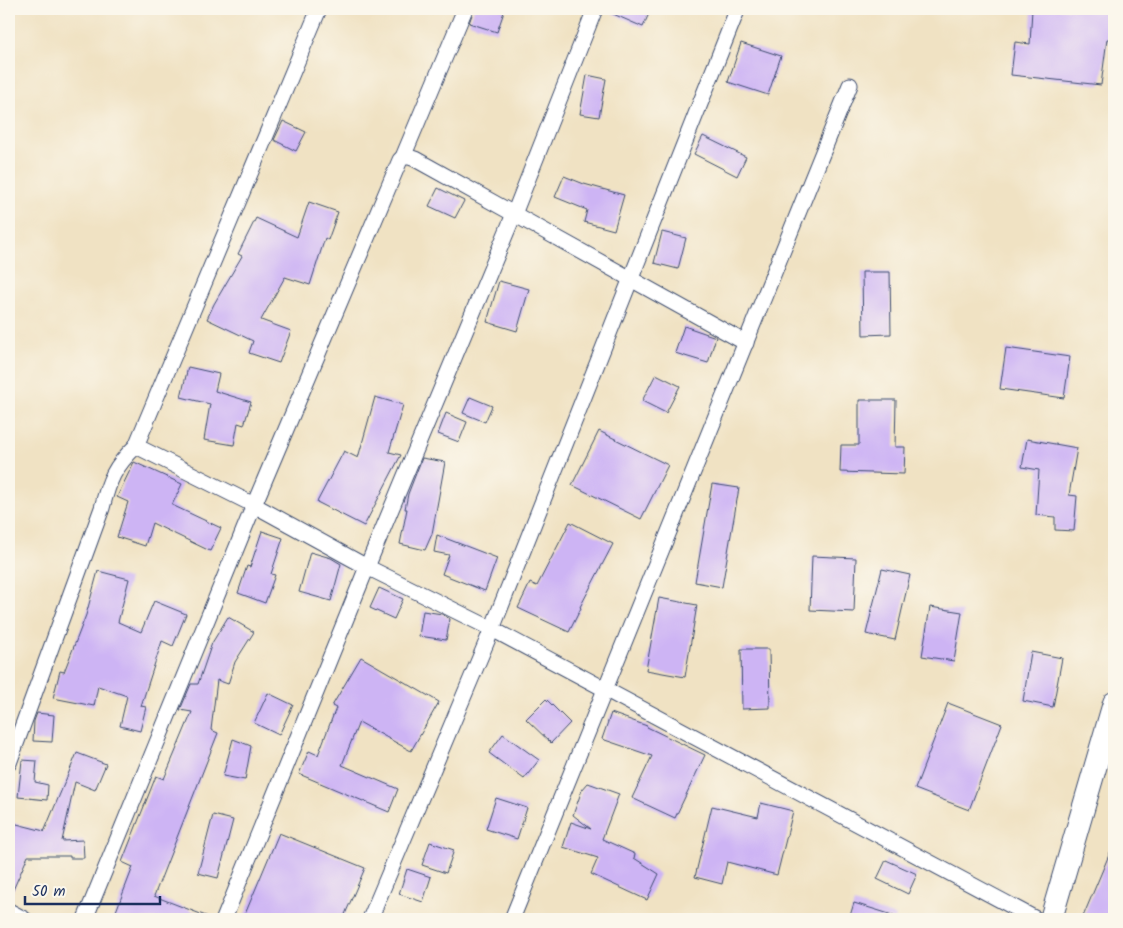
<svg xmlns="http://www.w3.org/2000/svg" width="1123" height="928" font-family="Kalam,sans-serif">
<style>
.building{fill:#cdb4f4}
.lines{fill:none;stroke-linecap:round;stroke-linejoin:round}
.street-casing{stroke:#3b4a6d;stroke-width:17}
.secondary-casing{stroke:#3b4a6d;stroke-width:24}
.street{stroke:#fff;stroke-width:15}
.secondary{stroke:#fff;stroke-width:22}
</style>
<rect width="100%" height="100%" fill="#fbf7ec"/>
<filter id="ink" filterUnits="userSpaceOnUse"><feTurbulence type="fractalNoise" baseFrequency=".02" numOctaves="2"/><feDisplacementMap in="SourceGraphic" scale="10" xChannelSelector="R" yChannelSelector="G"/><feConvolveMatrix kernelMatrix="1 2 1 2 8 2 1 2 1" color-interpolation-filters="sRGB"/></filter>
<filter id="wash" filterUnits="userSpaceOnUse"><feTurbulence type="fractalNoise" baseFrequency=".0096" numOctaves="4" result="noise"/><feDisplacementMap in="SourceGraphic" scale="20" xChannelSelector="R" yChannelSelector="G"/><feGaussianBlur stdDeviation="1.12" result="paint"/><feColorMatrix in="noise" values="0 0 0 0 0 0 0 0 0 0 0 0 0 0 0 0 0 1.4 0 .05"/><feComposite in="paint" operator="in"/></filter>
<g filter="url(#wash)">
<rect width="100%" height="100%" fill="#f0e2c3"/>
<g id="blocks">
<g class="building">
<path d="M474,9H505L497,32L469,23Z"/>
<path d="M604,9H651L643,27L604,10Z"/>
<path d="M1032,9H1114V39H1107L1101,85L1011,75L1015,42L1030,44Z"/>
<path d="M741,43L781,56L768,95L728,82Z"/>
<path d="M587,75L606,79L599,117L580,114Z"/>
<path d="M283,121L306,132L296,151L274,140Z"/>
<path d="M703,136L746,157L737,176L694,154Z"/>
<path d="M564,176L584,184L624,195L614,230L584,222L587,210L555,197Z"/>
<path d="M438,188L464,201L455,218L429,206Z"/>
<path d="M309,202L338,212L328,240L325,238L310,285L285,277L261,320L291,331L279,363L249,353L253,341L207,319L214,304L242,256L238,254L256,218L297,237Z"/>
<path d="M662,232L686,238L678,269L654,263Z"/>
<path d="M862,272H890L891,334L863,335Z"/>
<path d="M499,281L529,289L517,331L487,322Z"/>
<path d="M684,326L716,337L708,363L675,353Z"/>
<path d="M1006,348L1070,357L1064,398L1000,389Z"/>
<path d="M188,367L219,374L215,391L251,402L244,425L238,423L234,445L204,440L210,404L181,397Z"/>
<path d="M656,374L680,386L666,413L642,401Z"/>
<path d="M375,397L403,405L389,452L401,455L364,526L317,502L344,451L358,458Z"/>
<path d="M470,397L492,406L485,422L463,413Z"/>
<path d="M859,400H896L895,447H905L904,474L840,472L841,445H859Z"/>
<path d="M446,413L467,422L459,442L438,434Z"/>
<path d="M599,431L668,465L641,519L572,485Z"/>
<path d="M1027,439L1077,448L1069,495L1077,496L1074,531L1055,530V517L1036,515L1039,470L1022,467Z"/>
<path d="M422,458L445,462L432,534L425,550L400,544L407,509H405L408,494Z"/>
<path d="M134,462L182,484L172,505L221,528L210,551L152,523L145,546L117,537L128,502L117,497Z"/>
<path d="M712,484L739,488L722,587L695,582Z"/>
<path d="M570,522L613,544L580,607L581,608L569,632L518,608L530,583L537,586Z"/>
<path d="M262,531L283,538L271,574L275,575L265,603L238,593L247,566L250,567Z"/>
<path d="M437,535L497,558L485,591L442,574L449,555L434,552Z"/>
<path d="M310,552L331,558L341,564L331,601L299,592Z"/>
<path d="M812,556L856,558L854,612L810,610Z"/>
<path d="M882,569L910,575L895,640L866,634Z"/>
<path d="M98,571L129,579L118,622L141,632L154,601L186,614L173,646L162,641L141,706L146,707L140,731L120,726L127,696L98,686L94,706L53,698L60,671L64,672L86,615Z"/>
<path d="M379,588L403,599L394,619L370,608Z"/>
<path d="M659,598L697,605L685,677L646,670Z"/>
<path d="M930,607L962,612L954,661L922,656Z"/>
<path d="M423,611L442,614L450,619L446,640L419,636Z"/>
<path d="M228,617L254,632L235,662L228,684L217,680L211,730L218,733L154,896L211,918V919H113L133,867L122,862L156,776L164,779L192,712L180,710L191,684H198L212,643Z"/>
<path d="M741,649H769L770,708L742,709Z"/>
<path d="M1031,652L1062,658L1053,707L1023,701Z"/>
<path d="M361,657L439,702L411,751L359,722L342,765L398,789L389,812L299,774L309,751L318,755L336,708L332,706Z"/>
<path d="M268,693L293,705L279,735L254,723Z"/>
<path d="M546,699L570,723L551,743L526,719Z"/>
<path d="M948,703L1002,724L969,810L915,789Z"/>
<path d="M37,713L54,715L52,742L33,741L34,721Z"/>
<path d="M611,713L647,726V727L705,755L675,818L632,798L652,756L602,739Z"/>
<path d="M503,734L539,760L524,779L489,753Z"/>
<path d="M233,739L251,746L245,780L223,776Z"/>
<path d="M77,753L106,764L95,790L75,782L62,841L83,840L84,858H70V856H28L9,899V822L44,831V832Z"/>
<path d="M22,760L37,761L35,782L48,785L47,800L18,797Z"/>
<path d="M588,783L619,794L602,839L635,854L634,858L659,874L647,900L591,874L598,858L563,847L571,822L591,829L573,815L582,790Z"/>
<path d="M496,798L527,808L517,839L486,829Z"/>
<path d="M761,803L793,811L777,875L727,862L722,884L695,877L712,806L758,817Z"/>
<path d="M213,815L233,820L218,878L198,873Z"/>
<path d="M279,833L365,868L343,919H243Z"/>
<path d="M430,842L454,850L446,873L422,865Z"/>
<path d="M1114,843V919H1082Z"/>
<path d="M886,860L917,874L908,894L877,879Z"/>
<path d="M407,869L431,877L423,902L399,894Z"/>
<path d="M854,903L896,916L895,919H849Z"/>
</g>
</g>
</g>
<g filter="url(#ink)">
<use href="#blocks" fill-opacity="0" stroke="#3b4a6d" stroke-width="1"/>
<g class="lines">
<defs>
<g id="street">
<path d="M403,157H409L415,159L746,343"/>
<path d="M136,446L254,505L367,567L492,629L1036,919"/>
<path d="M9,763L102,508C109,480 114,467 136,446L319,9"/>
<path d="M9,911L24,919"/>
<path d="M85,919L254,505L400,160L403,157L465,9"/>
<path d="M224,919L367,567L514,214L595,9"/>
<path d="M370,919L492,629L736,13"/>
<path d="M512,919L850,85"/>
</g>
<path id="secondary" d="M1051,919L1114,703"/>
</defs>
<use href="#street" class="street-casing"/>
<use href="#secondary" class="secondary-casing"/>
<use href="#street" class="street"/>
<use href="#secondary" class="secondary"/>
</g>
</g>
<rect width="1123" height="928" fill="none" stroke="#fbf7ec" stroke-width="30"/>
<path d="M25 896v8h135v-8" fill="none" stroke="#1b2f5e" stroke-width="2.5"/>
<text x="32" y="896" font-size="15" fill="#1b2f5e" stroke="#fbf7ec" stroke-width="4" paint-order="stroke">50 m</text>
</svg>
